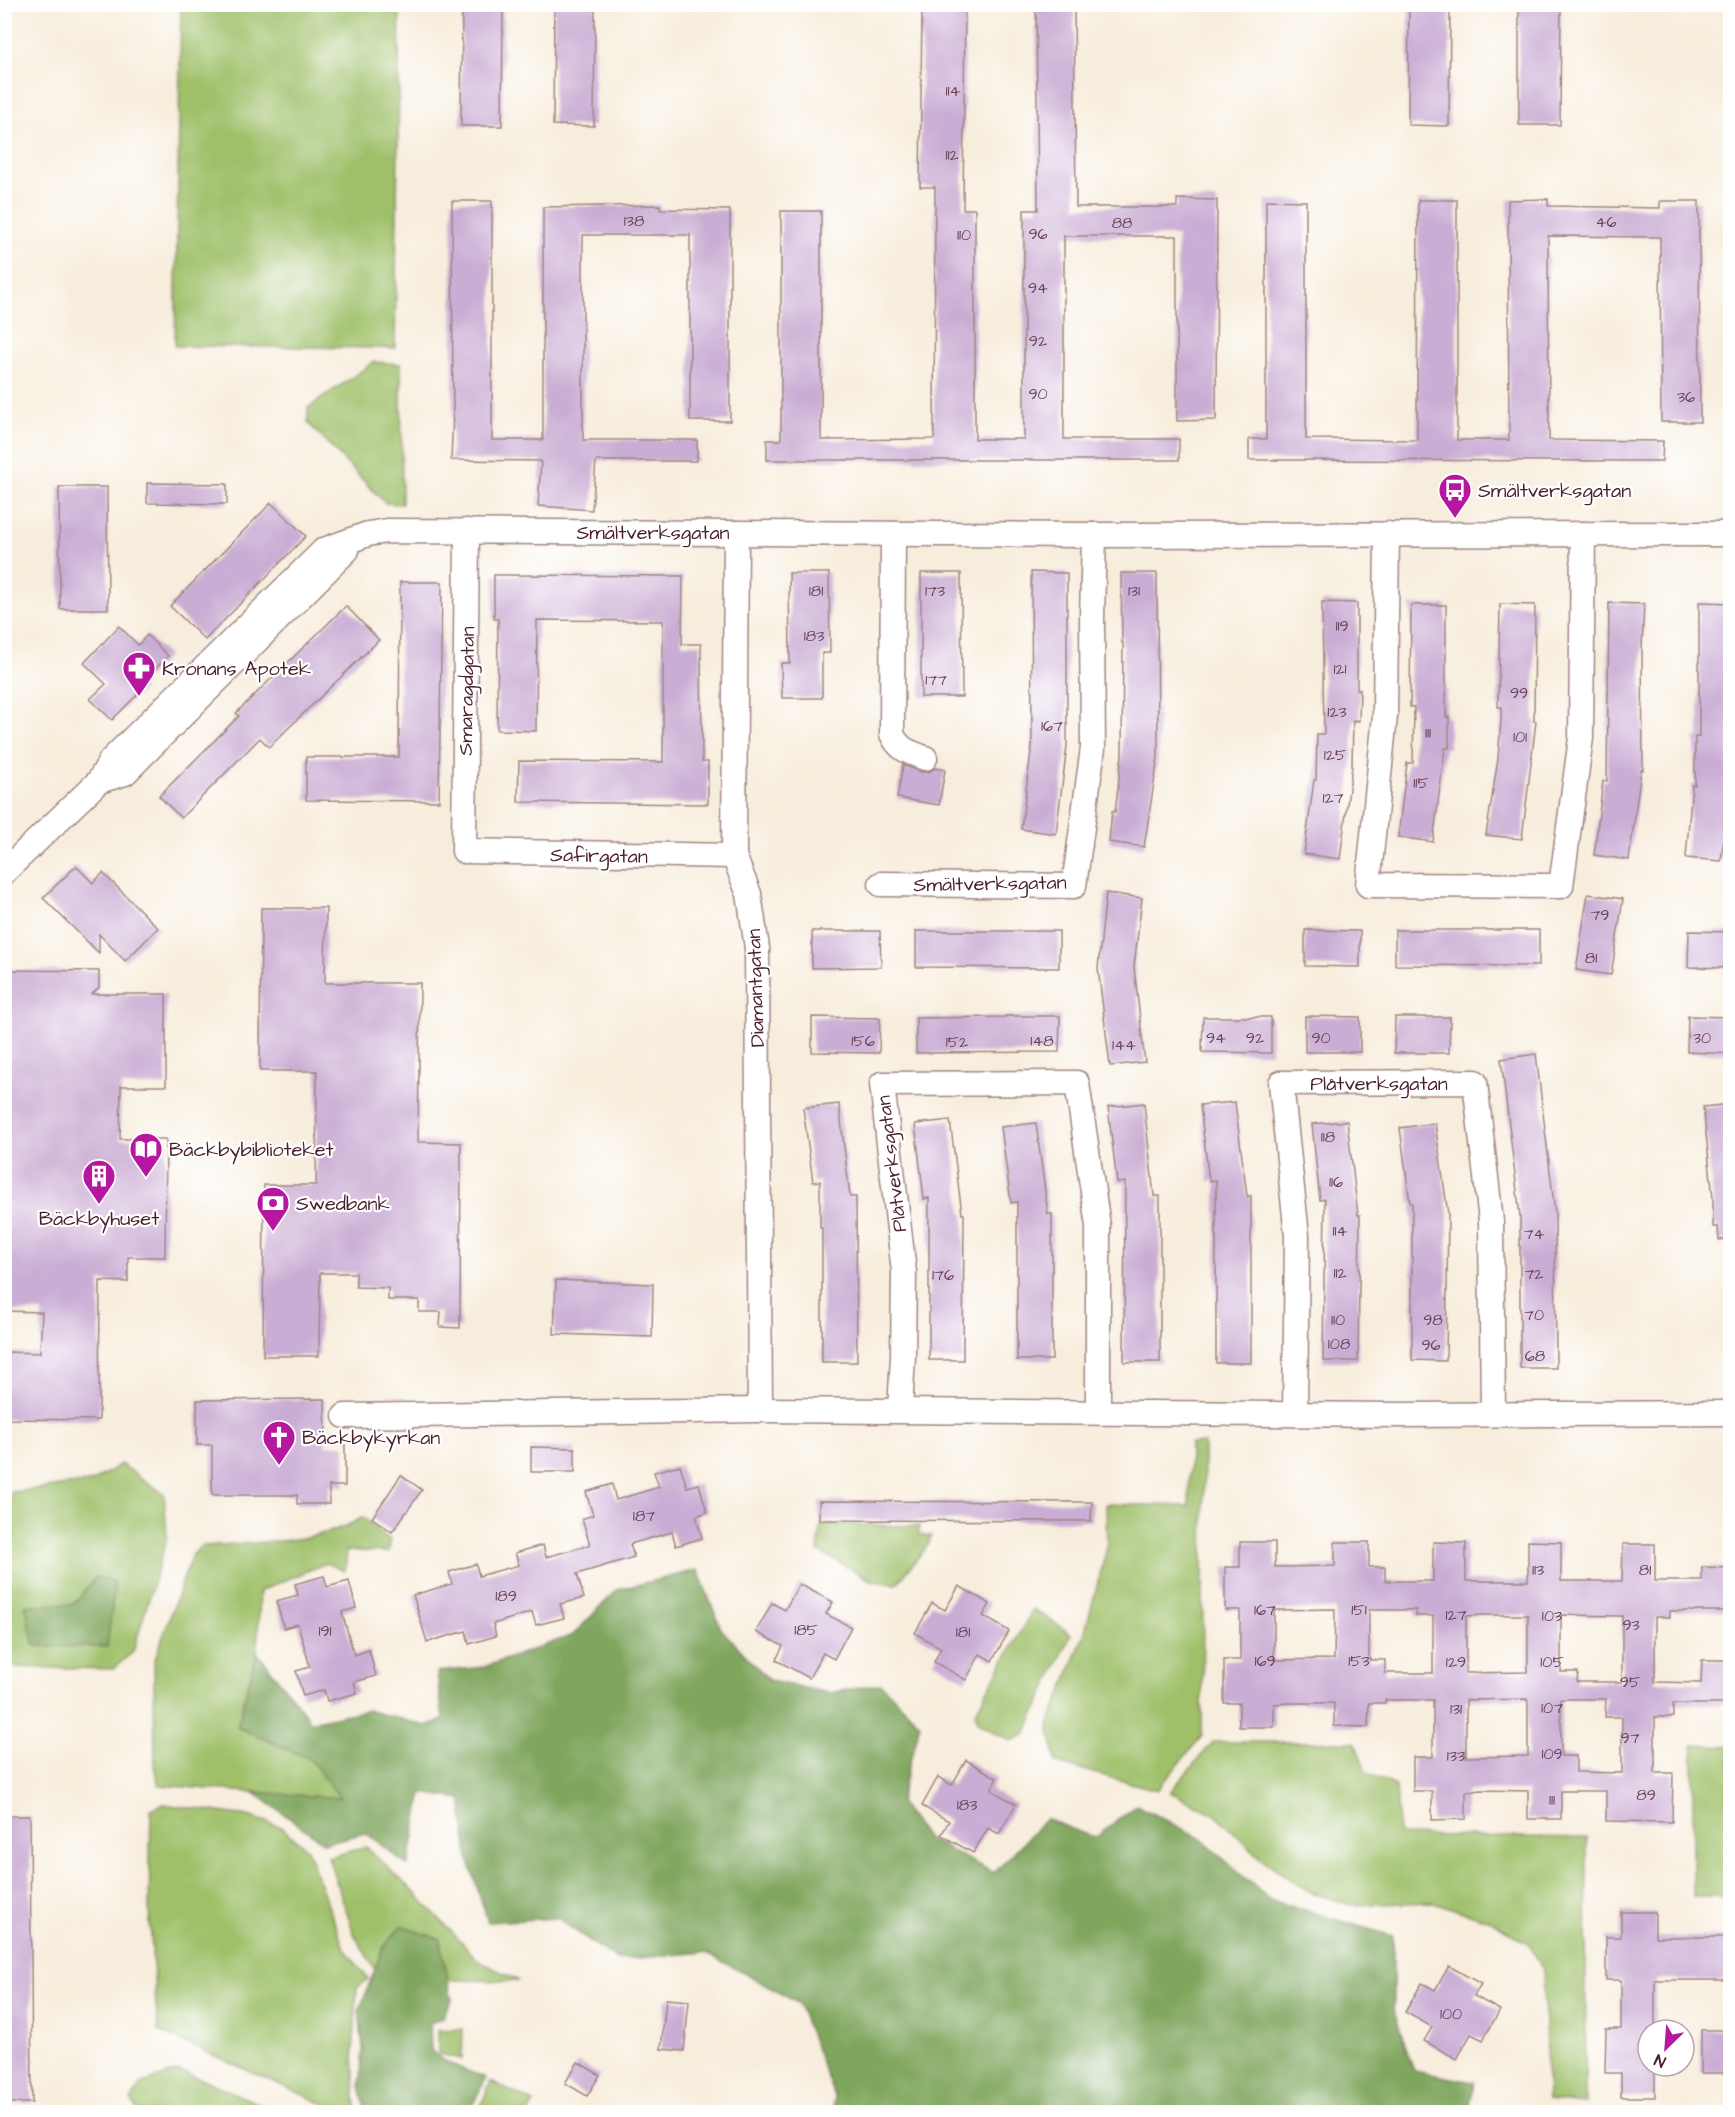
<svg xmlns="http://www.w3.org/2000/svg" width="1735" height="2117" font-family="'Architects Daughter',sans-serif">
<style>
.green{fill:#9fc069;stroke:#74704a;stroke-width:1.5;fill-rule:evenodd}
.forest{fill:#7fa65d;stroke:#646244;stroke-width:1.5}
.building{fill:#caadd4;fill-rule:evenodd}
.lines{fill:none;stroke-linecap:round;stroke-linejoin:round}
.street-casing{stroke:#a08684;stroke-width:27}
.street{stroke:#fff;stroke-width:24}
.labels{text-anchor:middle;stroke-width:4.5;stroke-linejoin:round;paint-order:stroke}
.number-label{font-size:16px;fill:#6a4255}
.poi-label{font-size:20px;fill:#4a1f2b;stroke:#fff;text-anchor:start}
.street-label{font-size:20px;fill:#4a1f2b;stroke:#fff}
</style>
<rect width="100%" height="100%" fill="#fff"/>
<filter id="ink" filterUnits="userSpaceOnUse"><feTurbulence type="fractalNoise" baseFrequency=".0167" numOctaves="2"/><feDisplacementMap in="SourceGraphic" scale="12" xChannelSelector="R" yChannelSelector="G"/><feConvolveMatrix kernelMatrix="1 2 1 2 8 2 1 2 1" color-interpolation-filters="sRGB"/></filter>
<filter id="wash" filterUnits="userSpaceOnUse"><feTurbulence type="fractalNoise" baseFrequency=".008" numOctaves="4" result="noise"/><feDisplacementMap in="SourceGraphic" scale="24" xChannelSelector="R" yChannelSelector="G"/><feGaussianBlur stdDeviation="1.35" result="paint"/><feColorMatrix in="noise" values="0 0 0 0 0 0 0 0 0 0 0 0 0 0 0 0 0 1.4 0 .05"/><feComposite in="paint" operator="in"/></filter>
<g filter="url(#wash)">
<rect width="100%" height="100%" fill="#f7eddc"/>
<g class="green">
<path d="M181,5H400L395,348L175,346Z"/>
<path d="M374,362L401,364L402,504L385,503L308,423V408Z"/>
<path d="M1204,1443L1202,1736L1157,1790L1056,1763L1049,1725L1084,1635L1107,1548L1106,1504L1189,1506L1190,1444Z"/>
<path d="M121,1464L164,1494L167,1537L133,1652L113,1669L5,1667L4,1493L92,1482ZM96,1577L107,1647L74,1604Z"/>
<path d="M363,1517L390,1540L389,1552L347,1551L345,1571L326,1563L260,1591L257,1652L237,1727L310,1759L341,1799L159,1785L155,1772L154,1662L191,1557L201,1546C253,1542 319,1545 363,1517Z"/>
<path d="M821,1524L919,1526V1535L931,1536L928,1545L897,1584L873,1581L818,1551Z"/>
<path d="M1033,1609L1071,1634L1025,1735L1011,1741L979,1723L975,1713Z"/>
<path d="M1213,1742H1355L1366,1772L1396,1786L1399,1835L1587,1838L1585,2104L1548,2100L1543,1970L1529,1944L1494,1922L1433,1902L1350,1905L1307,1891L1262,1859L1216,1815L1170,1792Z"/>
<path d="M1693,1745L1730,1746V1896H1693Z"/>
<path d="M163,1804L248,1816L281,1827L307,1849L344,1948L368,1979L357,1988L353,2053L356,2112H342L158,2031L149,1909L151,1809Z"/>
<path d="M366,1847L417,1895L479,1961L519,1981L448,1980L440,1939L383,1948L375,1970L354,1934L328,1857Z"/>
<path d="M463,2029L462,2059L438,2054V2030Z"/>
<path d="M179,2071L199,2078L278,2112H142L138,2111L131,2100L143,2083Z"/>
<path d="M491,2082L534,2102L529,2112H498L481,2105Z"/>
</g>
<g class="forest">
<path d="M698,1570L721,1629L770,1681L829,1693L881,1684L920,1724L899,1802L926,1838L994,1873L1046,1819L1095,1838L1137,1805L1200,1838L1270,1900L1393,1936V2008L1414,2071L1474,2082L1469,2112H833L834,2096L798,2003L705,1952L617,1960L557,1918L488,1922L468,1858L461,1799L422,1793L408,1866L366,1833L324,1843L253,1792L340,1798L310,1759L237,1727L257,1652L311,1722L367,1710L426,1726L443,1720L437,1672L484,1667L573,1635L617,1590Z"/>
<path d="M96,1577L115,1582L107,1647L34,1646L25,1605L74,1604Z"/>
<path d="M401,1926L440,1939L452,1999L443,2017L430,2023L431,2050C443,2065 468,2070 486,2078L469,2112H366L360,2086L363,2048L359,2011L383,1948Z"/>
</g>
<g id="blocks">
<g class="building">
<path d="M462,4H503L502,126H461Z"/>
<path d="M554,4H595L594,126L553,125Z"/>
<path d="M922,4H965L963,209H975V439H1024V210H1038L1036,4H1074L1076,207H1177V199L1217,200L1216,420L1177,421V236H1064V439H1179V460H767V440H781V211H821V440L934,439L935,187H920Z"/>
<path d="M1409,4H1450L1449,126L1408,125Z"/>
<path d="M1519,4H1561L1560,125H1519Z"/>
<path d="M1548,199V206L1660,208V201H1699L1700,422H1661L1660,237L1548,236L1549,440L1663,441L1662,461L1249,460V439H1266V200L1306,201V439L1417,440L1418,200H1457V440H1509L1508,200Z"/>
<path d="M452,201H492V440H543V207L660,205V209L730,210V421H690V235H583V440H697V461H596L592,510L538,506L541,461L451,460L453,412Z"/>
<path d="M147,483L227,484V504L147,503Z"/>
<path d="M59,487H107L108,609H60Z"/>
<path d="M271,503L306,536L205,640L170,606Z"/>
<path d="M1031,572L1067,573V746L1056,834L1021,829L1032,744Z"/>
<path d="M789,573H829L830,653H822V698H782L781,663H790Z"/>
<path d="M921,573H961L962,697H921Z"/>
<path d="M1121,573H1157L1158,757L1144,847L1109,842L1112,811L1115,812L1122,755L1123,643H1122Z"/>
<path d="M494,575L683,576L682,644H701L702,762H708V804L518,802L519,761L663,762V621L537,620L536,731L497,730L498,619H494Z"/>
<path d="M400,582H442L439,801L306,800V757H399Z"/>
<path d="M1322,602L1357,603V689H1360L1359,721L1353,720L1352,766L1340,859L1304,854L1314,780H1316L1317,734H1324Z"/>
<path d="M1699,602L1731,603L1730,769L1723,830H1725L1721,861L1686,858L1692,785H1695V737H1699Z"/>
<path d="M1609,603L1644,604L1642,648L1643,770H1641L1629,860L1594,855L1603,781H1607Z"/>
<path d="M1500,604L1535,605L1534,721H1536L1522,839L1486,835L1498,759L1502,707H1498Z"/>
<path d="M1411,605H1446V717H1449V748H1445L1433,842L1398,837L1407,763H1413L1414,707H1410Z"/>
<path d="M346,606L379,640L269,747L260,738L181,818L159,796L239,716L236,713Z"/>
<path d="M119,626L138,645L147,635L168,656L140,685L144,688L112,720L90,699L106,684L84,663Z"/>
<path d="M903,765L921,772H928L935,768L945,770L939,805L897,798Z"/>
<path d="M76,866L93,883L103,873L158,928L125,961L99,934V953L43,898Z"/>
<path d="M1106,893L1142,898L1134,967L1145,1062L1110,1066L1098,968Z"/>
<path d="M1588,894L1623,899L1611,975L1576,970Z"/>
<path d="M261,908H326L325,983H420L418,1142L461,1143L460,1328L440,1327L441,1312H419V1300H388V1288L356,1287V1273H320L319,1356H263L264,1185H316L317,1071H260Z"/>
<path d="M1305,930L1360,931V967L1305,966Z"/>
<path d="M1395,930H1539V966L1395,965Z"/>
<path d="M812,931H880L881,967L812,968Z"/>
<path d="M916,931H1059V968L916,967Z"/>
<path d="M1689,931L1731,932V968L1688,967Z"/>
<path d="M4,970L99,971V988L92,994H166V1086H121L120,1139H166L165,1257H128V1282L100,1281L99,1420L4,1419V1352L40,1353L42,1312L4,1311Z"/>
<path d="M1005,1016H1060L1059,1052L916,1053V1018L1005,1017Z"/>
<path d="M1305,1016L1360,1017V1052H1305Z"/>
<path d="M1688,1016L1731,1017V1054L1687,1052Z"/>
<path d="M812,1017L880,1018L879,1053L812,1052Z"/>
<path d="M1203,1017H1271V1053L1202,1052Z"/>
<path d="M1395,1017H1450L1449,1053H1394Z"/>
<path d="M1536,1054L1555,1213L1556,1368H1520V1216L1501,1059Z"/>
<path d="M1235,1102L1247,1196H1251V1363H1216V1180L1209,1181L1200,1105Z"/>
<path d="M1144,1103L1154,1196H1160V1362H1124L1125,1182L1117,1183L1108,1107Z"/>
<path d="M839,1104L850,1197H856L857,1362H822V1228H820V1181L813,1182L803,1108Z"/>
<path d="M1731,1104V1239L1719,1240L1718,1227H1713V1198L1703,1107Z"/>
<path d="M950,1120L962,1214H964L963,1360H929V1198L924,1199L915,1124Z"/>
<path d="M1347,1121L1358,1215H1360L1358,1361H1323L1325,1199L1320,1200L1312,1124Z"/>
<path d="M1036,1123L1048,1214H1052V1360H1017V1202L1011,1203L1001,1127Z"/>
<path d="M1435,1123L1448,1214L1446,1361L1412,1360V1203H1410L1400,1128Z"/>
<path d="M556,1280L653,1284L652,1337L554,1334Z"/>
<path d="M325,1399L326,1445H345V1486H329V1504H297V1495H212V1445H197V1400Z"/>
<path d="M531,1447L575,1448V1472H531Z"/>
<path d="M680,1465L687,1487L699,1484L707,1512L696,1516L702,1538L676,1546L672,1532L630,1544L634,1557L577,1574L584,1598L560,1604L564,1618L536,1625L532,1612L493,1624L496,1636L469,1644L466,1631L427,1642L413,1595L452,1584L449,1572L476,1564L479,1576L519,1565L515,1553L543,1545L546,1557L590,1545L582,1519L593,1515L586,1492L612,1484L616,1500L659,1487L654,1472Z"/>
<path d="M401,1475L422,1490L392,1532L372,1518Z"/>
<path d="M819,1501L1092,1502L1091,1521L819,1520Z"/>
<path d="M1528,1541L1561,1542V1581H1622L1623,1544H1655V1581H1702V1567L1731,1568V1611H1670V1617H1655V1682L1701,1683L1702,1660H1731V1704H1673V1717H1655V1773H1673L1672,1822L1606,1821V1791H1561V1819H1528V1791L1481,1790L1466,1792V1819L1432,1820V1791H1413V1757H1433V1700H1385V1703H1369L1368,1727L1334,1726V1703H1290L1274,1704V1727H1239V1703H1224V1660H1240V1610H1225V1567H1240V1542H1275V1567L1335,1566V1542H1369V1567H1385V1581H1433V1542L1466,1543V1581H1528ZM1335,1609L1334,1659L1274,1660V1610ZM1369,1610H1416V1616H1433V1673H1385V1660H1369ZM1483,1615H1528V1672L1466,1673V1616ZM1561,1615L1622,1616V1682H1577L1578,1672H1561ZM1528,1699V1756L1466,1757V1700ZM1561,1699H1606L1605,1717H1622V1773L1576,1772V1756H1561Z"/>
<path d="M324,1576L327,1587L349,1581L356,1608L342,1612L354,1655L369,1650L376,1676L354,1682L357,1693L327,1701L324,1690L303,1696L296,1671L310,1667L298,1624L284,1628L276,1601L298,1595L295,1584Z"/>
<path d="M799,1584L833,1602L826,1614L851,1627L834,1659L823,1653L809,1678L776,1660L783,1646L756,1632L772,1603L785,1610Z"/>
<path d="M959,1586L990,1604L983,1616L1009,1631L992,1661L980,1654L966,1680L934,1662L941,1648L915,1633L932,1603L945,1610Z"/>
<path d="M966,1760L997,1778L991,1790L1016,1804L999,1834L988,1828L973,1853L941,1835L949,1821L922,1806L938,1777L952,1785Z"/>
<path d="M4,1816H30L32,2103H4Z"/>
<path d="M1621,1912H1655V1937H1731V1980H1655V2030H1648V2066H1655V2097H1621V2073H1605L1606,2029H1621V1980H1606V1937H1621Z"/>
<path d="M1449,1966L1481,1984L1474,1996L1500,2010L1483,2040L1471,2034L1457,2059L1424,2041L1432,2027L1405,2012L1422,1983L1435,1990Z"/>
<path d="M666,1999L689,2001L684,2051L661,2049Z"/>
<rect x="1701" y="2030" width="30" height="43"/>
<path d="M578,2062L600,2075L587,2096L565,2083Z"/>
</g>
</g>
</g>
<g filter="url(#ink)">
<use href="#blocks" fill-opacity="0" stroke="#a08684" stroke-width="1.5"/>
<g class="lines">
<defs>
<g id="street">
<path d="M467,531L464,851L734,856"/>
<path d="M736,533L734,856L749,894L757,948L760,1410"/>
<path d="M893,534L892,734C899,750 909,752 925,758"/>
<path d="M1387,534L1385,716L1368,885L1561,886L1581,738L1583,534"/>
<path d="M99,781L125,773L347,550"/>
<path d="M4,872L99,781L111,760L324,550L368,534L387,531L1094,535L1730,534"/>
<path d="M881,884L1074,886L1093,748L1092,619L1094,535"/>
<path d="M900,1410L903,1356L904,1272L882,1084L1077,1083L1098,1226V1412"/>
<path d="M1295,1413L1297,1236L1281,1083L1475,1082L1491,1221L1493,1414"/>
<path d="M345,1416L760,1410L1400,1415L1730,1413"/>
</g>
</defs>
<use href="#street" class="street-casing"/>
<use href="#street" class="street"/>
</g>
</g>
<defs>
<symbol id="bus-pin" viewBox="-11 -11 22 30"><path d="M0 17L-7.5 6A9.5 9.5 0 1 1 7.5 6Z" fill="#b5179e" stroke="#fff"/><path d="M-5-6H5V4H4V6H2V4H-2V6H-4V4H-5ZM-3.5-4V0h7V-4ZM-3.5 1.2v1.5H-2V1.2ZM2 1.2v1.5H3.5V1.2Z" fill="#fff"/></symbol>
<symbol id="pharmacy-pin" viewBox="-11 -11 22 30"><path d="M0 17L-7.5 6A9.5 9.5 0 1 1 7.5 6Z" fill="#b5179e" stroke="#fff"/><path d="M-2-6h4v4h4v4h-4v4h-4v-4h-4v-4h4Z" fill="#fff"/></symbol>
<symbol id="library-pin" viewBox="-11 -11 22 30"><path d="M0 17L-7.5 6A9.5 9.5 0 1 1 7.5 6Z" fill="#b5179e" stroke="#fff"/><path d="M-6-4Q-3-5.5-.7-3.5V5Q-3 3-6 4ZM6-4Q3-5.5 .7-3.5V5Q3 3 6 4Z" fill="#fff"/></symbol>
<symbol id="building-pin" viewBox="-11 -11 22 30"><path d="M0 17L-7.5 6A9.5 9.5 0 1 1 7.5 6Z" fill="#b5179e" stroke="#fff"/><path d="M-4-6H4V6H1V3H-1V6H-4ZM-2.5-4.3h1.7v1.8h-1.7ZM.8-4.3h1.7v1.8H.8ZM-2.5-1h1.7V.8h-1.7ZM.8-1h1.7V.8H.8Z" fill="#fff"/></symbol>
<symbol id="bank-pin" viewBox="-11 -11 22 30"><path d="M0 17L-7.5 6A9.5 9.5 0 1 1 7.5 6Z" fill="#b5179e" stroke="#fff"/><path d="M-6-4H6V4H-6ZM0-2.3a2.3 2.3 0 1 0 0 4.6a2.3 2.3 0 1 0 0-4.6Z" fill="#fff"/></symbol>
<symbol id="church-pin" viewBox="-11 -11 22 30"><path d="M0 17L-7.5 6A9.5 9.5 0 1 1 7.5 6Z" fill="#b5179e" stroke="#fff"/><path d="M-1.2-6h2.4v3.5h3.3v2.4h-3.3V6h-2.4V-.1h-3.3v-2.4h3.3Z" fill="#fff"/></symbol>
</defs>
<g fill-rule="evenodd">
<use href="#bus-pin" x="1436" y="471" width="38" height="52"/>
<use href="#pharmacy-pin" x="120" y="649" width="38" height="52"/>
<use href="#library-pin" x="127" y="1130" width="38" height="52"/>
<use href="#building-pin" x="80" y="1157" width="38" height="52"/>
<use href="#bank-pin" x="254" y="1184" width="38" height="52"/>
<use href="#church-pin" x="260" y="1418" width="38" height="52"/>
</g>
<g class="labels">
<g class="number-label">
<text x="953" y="96">114</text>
<text x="952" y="160">112</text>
<text x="634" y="226">138</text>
<text x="1606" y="227">46</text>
<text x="1122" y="228">88</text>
<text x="1038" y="239">96</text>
<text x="964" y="240">110</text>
<text x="1038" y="293">94</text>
<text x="1038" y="346">92</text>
<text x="1038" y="399">90</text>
<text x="1686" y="402">36</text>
<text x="816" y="596">181</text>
<text x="935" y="596">173</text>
<text x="1134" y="596">131</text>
<text x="1342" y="631">119</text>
<text x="814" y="641">183</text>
<text x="1340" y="674">121</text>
<text x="936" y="685">177</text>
<text x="1519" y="698">99</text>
<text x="1337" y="717">123</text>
<text x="1052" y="731">167</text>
<text x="1428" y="738">111</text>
<text x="1520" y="742">101</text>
<text x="1335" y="760">125</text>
<text x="1421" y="788">115</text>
<text x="1333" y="803">127</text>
<text x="1600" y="920">79</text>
<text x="1591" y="963">81</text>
<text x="1216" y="1043">94</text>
<text x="1255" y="1043">92</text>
<text x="1321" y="1043">90</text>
<text x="1702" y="1043">30</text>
<text x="863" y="1046">156</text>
<text x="1042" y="1046">148</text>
<text x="957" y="1047">152</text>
<text x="1124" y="1050">144</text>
<text x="1328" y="1142">118</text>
<text x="1336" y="1187">116</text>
<text x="1340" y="1236">114</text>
<text x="1534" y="1239">74</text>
<text x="1340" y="1278">112</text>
<text x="1534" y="1279">72</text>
<text x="943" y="1280">176</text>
<text x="1534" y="1320">70</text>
<text x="1338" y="1325">110</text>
<text x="1433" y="1325">98</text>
<text x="1339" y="1349">108</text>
<text x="1431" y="1350">96</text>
<text x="1535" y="1361">68</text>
<text x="644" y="1521">187</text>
<text x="1538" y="1575">113</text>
<text x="1645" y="1575">81</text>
<text x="506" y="1601">189</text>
<text x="1265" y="1615">167</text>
<text x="1359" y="1615">151</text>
<text x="1456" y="1620">127</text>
<text x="1552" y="1621">103</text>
<text x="1631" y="1630">93</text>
<text x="806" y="1635">185</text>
<text x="325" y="1636">191</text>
<text x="963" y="1637">181</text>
<text x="1265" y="1666">169</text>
<text x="1359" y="1666">153</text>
<text x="1456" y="1667">129</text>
<text x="1552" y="1667">105</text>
<text x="1630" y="1687">95</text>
<text x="1552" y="1713">107</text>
<text x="1456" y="1714">131</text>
<text x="1630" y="1743">97</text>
<text x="1552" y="1759">109</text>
<text x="1456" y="1761">133</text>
<text x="1646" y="1800">89</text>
<text x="1552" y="1805">111</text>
<text x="967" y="1810">183</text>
<text x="1451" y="2019">100</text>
</g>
<g class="poi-label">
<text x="1478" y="497">Smältverksgatan</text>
<text x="162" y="675">Kronans Apotek</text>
<text x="169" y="1156">Bäckbybiblioteket</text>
<text x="296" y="1210">Swedbank</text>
<text x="99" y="1225" text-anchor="middle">Bäckbyhuset</text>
<text x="302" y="1444">Bäckbykyrkan</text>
</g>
<g class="street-label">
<text x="653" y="539">Smältverksgatan</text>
<text transform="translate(466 691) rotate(-89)" y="7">Smaragdgatan</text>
<text transform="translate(599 855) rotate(1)" y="7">Safirgatan</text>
<text transform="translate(990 883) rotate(-1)" y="7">Smältverksgatan</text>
<text transform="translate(755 988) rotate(-92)" y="7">Diamantgatan</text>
<text x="1379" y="1090">Plåtverksgatan</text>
<text transform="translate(891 1164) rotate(-97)" y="7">Plåtverksgatan</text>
</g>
</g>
<rect width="1735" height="2117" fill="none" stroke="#fff" stroke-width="24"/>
<g transform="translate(1666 2048) rotate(205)"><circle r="28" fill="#ffffff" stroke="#b7a5aa" stroke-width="1.5"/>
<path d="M0-4.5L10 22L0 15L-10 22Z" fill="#b5179e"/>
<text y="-9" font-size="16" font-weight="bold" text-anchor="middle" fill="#4a1f2b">N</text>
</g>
</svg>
